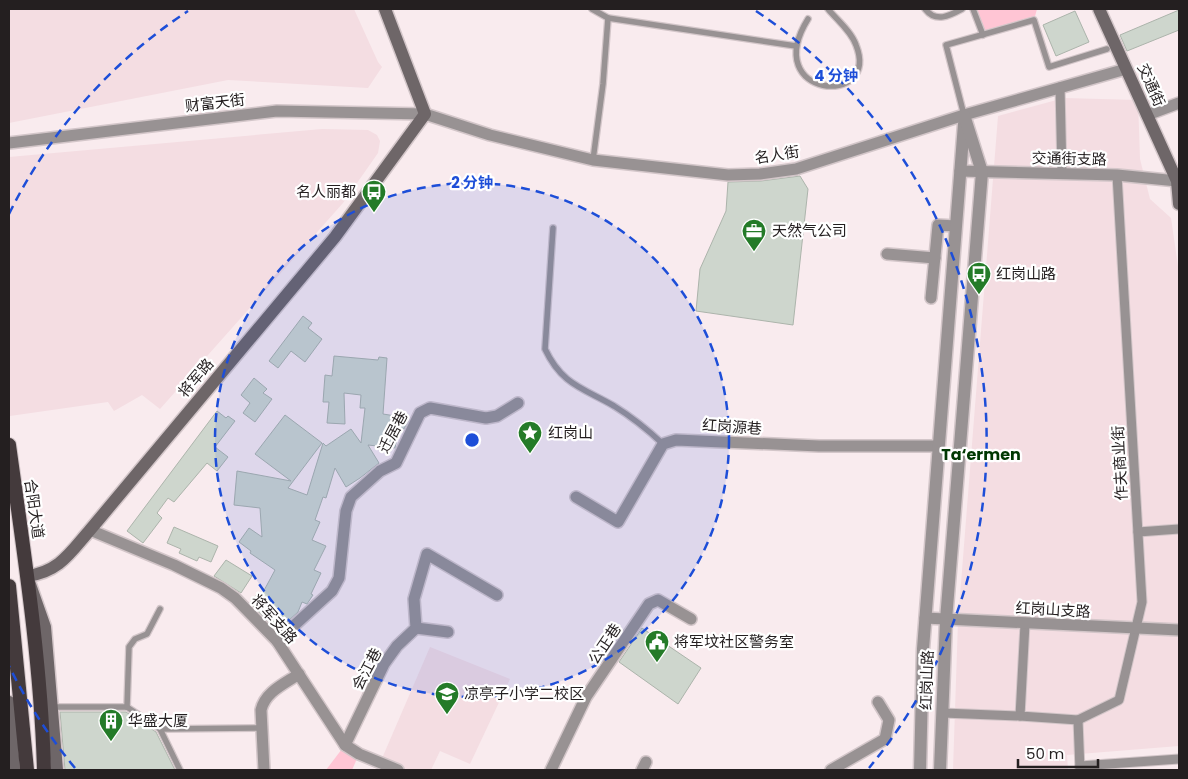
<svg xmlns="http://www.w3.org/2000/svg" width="1188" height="779" font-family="Poppins,'Noto Sans SC',sans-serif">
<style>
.built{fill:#f4dde2}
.green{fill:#ffc5d4}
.building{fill:#ced6cd;stroke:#acb4ab}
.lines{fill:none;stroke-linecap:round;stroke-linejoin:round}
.service-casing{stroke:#d3c6c9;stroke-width:8}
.pedestrian-casing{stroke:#d3c6c9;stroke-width:11}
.minor-casing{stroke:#d3c6c9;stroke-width:14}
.tertiary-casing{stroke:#d3c6c9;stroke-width:15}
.secondary-casing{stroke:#d3c6c9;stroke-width:15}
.trunk-casing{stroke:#d3c6c9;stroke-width:16}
.service{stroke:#989293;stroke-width:5.5}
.pedestrian{stroke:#989293;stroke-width:9}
.minor{stroke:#989293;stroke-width:11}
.tertiary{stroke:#989293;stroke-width:12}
.secondary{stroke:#6e6668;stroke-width:12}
.trunk{stroke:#443a3c;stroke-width:14}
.ring{fill:none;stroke:#1d4ed8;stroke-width:2.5;stroke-dasharray:9 6}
.labels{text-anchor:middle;stroke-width:4.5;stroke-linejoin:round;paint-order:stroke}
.street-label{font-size:15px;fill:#241f20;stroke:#fff}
.poi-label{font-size:15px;fill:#241f20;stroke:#fff;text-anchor:start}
.neighbourhood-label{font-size:16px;font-weight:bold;fill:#003802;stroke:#fff}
.centre{fill:#1d4ed8;stroke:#fff;stroke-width:2.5}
.ring-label{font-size:15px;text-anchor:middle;font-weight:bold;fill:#1d4ed8;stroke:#fff;stroke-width:4.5;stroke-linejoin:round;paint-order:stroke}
</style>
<rect width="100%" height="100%" fill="#f9ebee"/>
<g class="built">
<path d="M9,9H354L378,62L382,67L368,88L228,80L9,123Z"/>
<path d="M1064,98L1138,100L1140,159L1150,199L1171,218L1179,273V746L1067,755L1068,770H953L958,621L998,116Z"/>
<path d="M322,129L368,130L377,135L380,141L378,153L343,203L160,409L142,395L114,411L108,402L10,416L9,157Z"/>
<path d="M430,647L510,679L470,764L440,751L431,770H398L380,763Z"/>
</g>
<g class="green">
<path d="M973,9H1037L1034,20L983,35Z"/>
<path d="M345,745L359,754L352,770H326Z"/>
</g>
<g class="building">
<path d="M1179,10V30L1127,51L1120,35Z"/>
<path d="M1075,11L1089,42L1056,56L1043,25Z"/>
<path d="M800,176L808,189L793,325L696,311L700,269L726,211L728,182L761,181Z"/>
<path d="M303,316L312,323L308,328L322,339L305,362L291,351L278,368L269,361Z"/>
<path d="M334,356L378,360L379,357L387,358L383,414L408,418L407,423L404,429L399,428L395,448L368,445L379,463L360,478L346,487L335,468L326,498L323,497L315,520L320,522L312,540L326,546L314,570L321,573L311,594L313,595L307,604L302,602L298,612L277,631L250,603L258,593L261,596L275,570L250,553L251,551L239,542L249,528L262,537L260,508L234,505L237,471L291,481L255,454L285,415L322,443L288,488L307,495L323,443L326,446L351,429L361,443L365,408H360L361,395L344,393L345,424L327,423L329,402H323L325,375L332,376Z"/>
<path d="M254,378L267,389L263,393L272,399L255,422L243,413L250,403L241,395Z"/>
<path d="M217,411L226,418L228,416L235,421L215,447L228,457L217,471L207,463L174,502L168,498L157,513L162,518L143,543L127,531Z"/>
<path d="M174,527L218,546L211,562L199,557L197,561L179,553L181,549L167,543Z"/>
<path d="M226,560L252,576L241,593L214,576Z"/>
<path d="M642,628L701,668L678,704L619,662Z"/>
<path d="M60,712H126L156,732L175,770H65Z"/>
</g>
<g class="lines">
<defs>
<g id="service">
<path d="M592,9L608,18L796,46"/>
<path d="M925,9C936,23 949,16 962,9"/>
<path d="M973,9L983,35"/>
<path d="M808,19C759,98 881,108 856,45C851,31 837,20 828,9"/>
<path d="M964,115L946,45L1034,20L1049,67L1107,49"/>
<path d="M593,160L603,84L608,18"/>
<path d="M553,228L545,349C562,385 583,388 614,406C632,417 648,430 663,444"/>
<path d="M53,707H127L160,729L180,770"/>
<path d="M127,707L129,647L135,639L147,634L160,609"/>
<path d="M160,729L262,728"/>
</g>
<g id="pedestrian">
<path d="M1060,87L1062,174"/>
<path d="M1138,532L1179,529"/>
<path d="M1025,624L1020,716L1078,720L1080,770"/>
<path d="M943,713L1020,716"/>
<path d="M1078,720L1119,700L1142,602L1117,175"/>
<path d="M1080,766L1179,759"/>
</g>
<g id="minor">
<path d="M1147,115L1179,103"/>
<path d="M9,143L277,111L425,114L490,135L593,160L728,175L760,174L796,169L964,115L1126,69"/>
<path d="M960,171L1117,175L1177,181"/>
<path d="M887,254L935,258"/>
<path d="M931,298L938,225L956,226"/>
<path d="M576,497L618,522L663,444L676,440L819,446H937"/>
<path d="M90,530L174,565L221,588L235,598L277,641L345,745L359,754L398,770"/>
<path d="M925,618L1179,630"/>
<path d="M416,628L448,632"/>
<path d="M277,641L332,591L339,578L346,511L351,497L380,471L396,463L420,413L430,408L486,418L497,416L518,403"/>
<path d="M345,745L384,664L397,646L416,628L414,599L427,554L497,595"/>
<path d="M264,770L261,710C265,692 284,684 299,674"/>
<path d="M551,770L586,697L649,604L658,600L691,619"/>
<path d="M642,770L646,762"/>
<path d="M831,770L885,739L889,720L878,702"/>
</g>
<g id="tertiary">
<path d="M920,770L923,649L964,124"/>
<path d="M940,770L946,620L982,172L964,115"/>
</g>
<g id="secondary">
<path d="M1099,9L1177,181L1179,204"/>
<path d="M9,702L14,770"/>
<path d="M57,770L45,627L27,576C59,572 70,553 90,530L335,237L425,114L385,9"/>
</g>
<g id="trunk">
<path d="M9,445C24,553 41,661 44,770"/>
<path d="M9,586L27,770"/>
</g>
</defs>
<use href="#service" class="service-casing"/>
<use href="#pedestrian" class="pedestrian-casing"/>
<use href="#minor" class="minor-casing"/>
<use href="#tertiary" class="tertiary-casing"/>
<use href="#secondary" class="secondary-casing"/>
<use href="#trunk" class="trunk-casing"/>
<use href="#service" class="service"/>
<use href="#pedestrian" class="pedestrian"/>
<use href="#minor" class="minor"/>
<use href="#tertiary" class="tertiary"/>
<use href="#secondary" class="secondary"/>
<use href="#trunk" class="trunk"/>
</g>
<circle cx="472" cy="440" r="257" fill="#1d4ed8" fill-opacity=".12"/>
<g class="ring">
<circle cx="472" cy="440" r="257"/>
<path d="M75 768A515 515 0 0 1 9 666M9 214A515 515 0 0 1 188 11M756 11A515 515 0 0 1 869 768"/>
</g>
<defs>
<symbol id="bus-pin" viewBox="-11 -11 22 30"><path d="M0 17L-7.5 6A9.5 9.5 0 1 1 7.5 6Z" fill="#247b28" stroke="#fff"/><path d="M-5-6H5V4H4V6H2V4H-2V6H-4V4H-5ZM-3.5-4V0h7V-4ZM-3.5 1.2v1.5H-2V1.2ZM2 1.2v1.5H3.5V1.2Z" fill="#fff"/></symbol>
<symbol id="office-pin" viewBox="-11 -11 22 30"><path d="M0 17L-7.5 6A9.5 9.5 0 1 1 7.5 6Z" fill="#247b28" stroke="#fff"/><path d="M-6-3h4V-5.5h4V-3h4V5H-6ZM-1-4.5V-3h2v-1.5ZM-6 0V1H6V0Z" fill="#fff"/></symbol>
<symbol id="sight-pin" viewBox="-11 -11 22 30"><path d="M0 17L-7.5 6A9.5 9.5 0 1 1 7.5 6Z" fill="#247b28" stroke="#fff"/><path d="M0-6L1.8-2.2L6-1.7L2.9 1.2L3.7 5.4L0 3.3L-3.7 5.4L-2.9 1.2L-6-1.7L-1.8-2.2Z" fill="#fff"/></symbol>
<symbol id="civic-pin" viewBox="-11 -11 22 30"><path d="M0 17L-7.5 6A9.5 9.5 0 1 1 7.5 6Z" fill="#247b28" stroke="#fff"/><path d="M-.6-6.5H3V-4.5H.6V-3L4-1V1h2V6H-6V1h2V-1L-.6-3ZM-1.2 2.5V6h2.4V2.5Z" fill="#fff"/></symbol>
<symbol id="school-pin" viewBox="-11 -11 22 30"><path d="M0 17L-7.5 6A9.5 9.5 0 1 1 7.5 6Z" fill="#247b28" stroke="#fff"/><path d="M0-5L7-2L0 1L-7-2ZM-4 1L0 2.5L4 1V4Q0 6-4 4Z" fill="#fff"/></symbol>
<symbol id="building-pin" viewBox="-11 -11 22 30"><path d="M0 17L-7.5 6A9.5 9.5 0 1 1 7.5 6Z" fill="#247b28" stroke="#fff"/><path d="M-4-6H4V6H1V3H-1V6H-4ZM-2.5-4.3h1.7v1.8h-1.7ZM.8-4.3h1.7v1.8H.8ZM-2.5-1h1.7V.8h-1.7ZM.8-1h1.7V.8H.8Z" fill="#fff"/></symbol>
</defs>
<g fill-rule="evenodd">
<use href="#bus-pin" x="360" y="178" width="28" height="38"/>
<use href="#office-pin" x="740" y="217" width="28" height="38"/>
<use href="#bus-pin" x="965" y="260" width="28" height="38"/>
<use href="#sight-pin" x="516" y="419" width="28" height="38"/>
<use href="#civic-pin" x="643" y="628" width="28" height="38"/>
<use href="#school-pin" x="433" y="680" width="28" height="38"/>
<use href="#building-pin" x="97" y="707" width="28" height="38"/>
</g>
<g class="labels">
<g class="street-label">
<text transform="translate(1151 85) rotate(66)" y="5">交通街</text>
<text transform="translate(215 103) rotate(-7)" y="5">财富天街</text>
<text transform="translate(777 155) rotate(-9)" y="5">名人街</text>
<text transform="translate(1069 159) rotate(1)" y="5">交通街支路</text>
<text transform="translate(196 378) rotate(-50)" y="5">将军路</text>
<text transform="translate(732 427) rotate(4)" y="5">红岗源巷</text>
<text transform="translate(393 432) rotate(-62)" y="5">迁居巷</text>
<text transform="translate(1120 463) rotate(-93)" y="5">作夫商业街</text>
<text transform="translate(34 509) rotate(82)" y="5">合阳大道</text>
<text transform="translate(1053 610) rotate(3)" y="5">红岗山支路</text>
<text transform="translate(274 619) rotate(48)" y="5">将军支路</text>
<text transform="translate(605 644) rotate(-56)" y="5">公正巷</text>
<text transform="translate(367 669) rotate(-62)" y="5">会江巷</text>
<text transform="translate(927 680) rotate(-88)" y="5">红岗山路</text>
</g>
<g class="poi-label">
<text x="356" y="197" text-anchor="end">名人丽都</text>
<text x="772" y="236">天然气公司</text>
<text x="996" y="279">红岗山路</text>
<text x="548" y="438">红岗山</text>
<text x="674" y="647">将军坟社区警务室</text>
<text x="464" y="699">凉亭子小学二校区</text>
<text x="128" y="726">华盛大厦</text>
</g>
<g class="neighbourhood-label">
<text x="981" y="460">Ta‘ermen</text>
</g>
</g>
<circle cx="472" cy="440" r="8" class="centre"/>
<g class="ring-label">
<text x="836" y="81">4 分钟</text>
<text x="472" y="188">2 分钟</text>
</g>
<rect width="1188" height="779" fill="none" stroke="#241f20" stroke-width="20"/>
<path d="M1018 759v8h80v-8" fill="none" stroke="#241f20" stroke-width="2.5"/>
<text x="1026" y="759" font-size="15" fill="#241f20" stroke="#ffffff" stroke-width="4" paint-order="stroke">50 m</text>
</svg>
